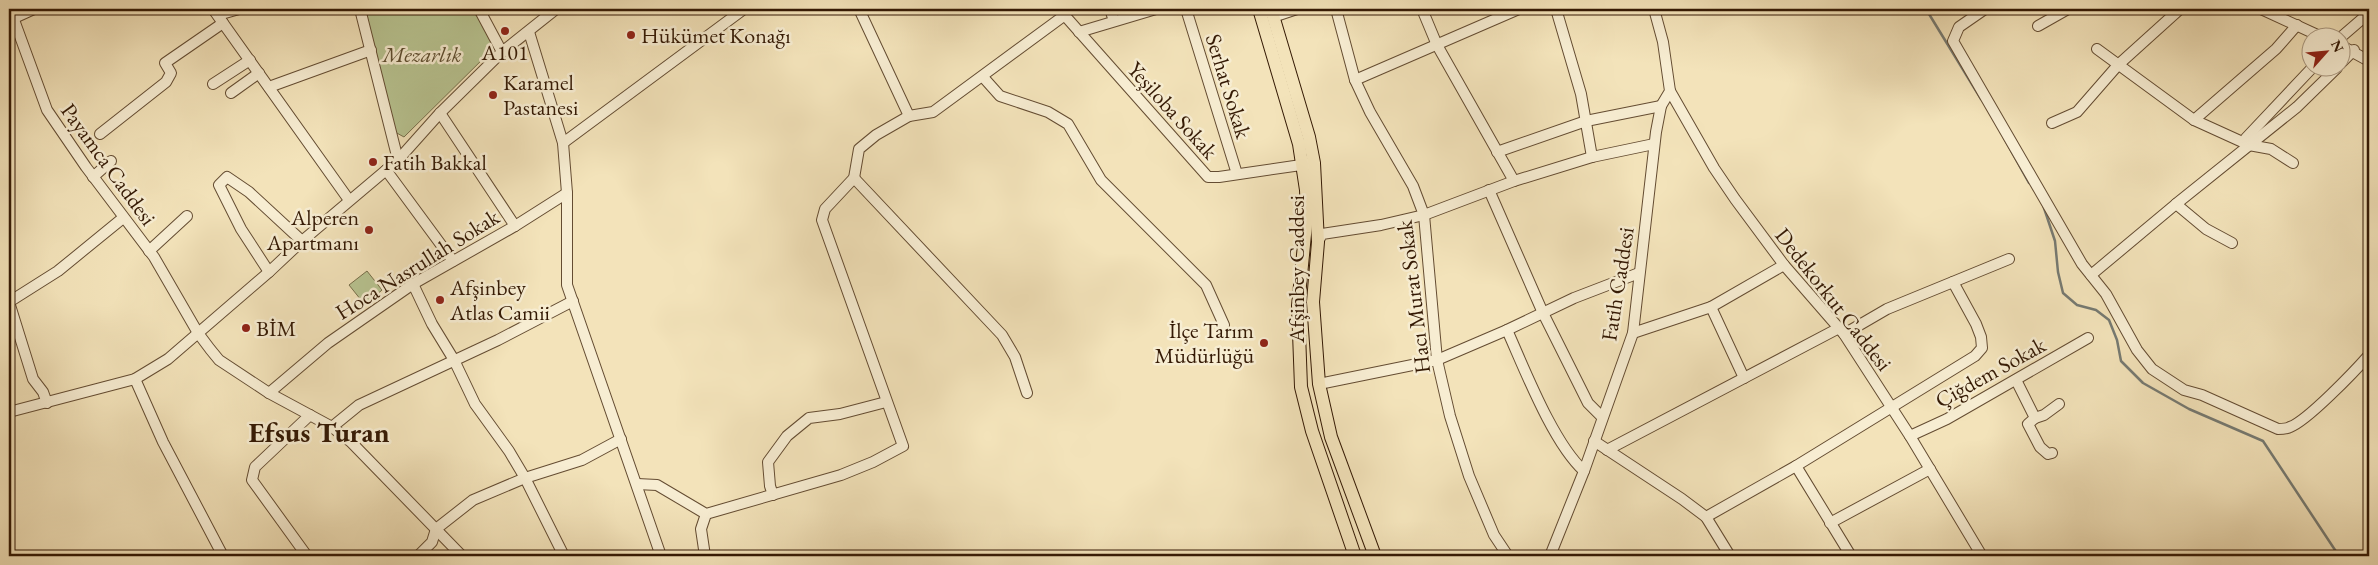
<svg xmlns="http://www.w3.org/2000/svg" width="2378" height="565" font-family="'EB Garamond',serif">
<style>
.green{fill:#b8c491;stroke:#766e4a}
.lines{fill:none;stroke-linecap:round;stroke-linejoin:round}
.stream{stroke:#767a72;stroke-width:2.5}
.minor-casing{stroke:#644c32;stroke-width:12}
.major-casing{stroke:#341904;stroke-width:14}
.minor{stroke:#f7edd2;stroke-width:10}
.major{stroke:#f3e3ba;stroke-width:12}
.poi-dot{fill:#8f2418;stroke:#f7edd2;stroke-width:2}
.labels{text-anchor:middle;stroke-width:5;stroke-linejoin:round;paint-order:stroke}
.poi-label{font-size:22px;fill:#341904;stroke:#f7edd2;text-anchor:start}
.park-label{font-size:22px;font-style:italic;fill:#5c4c2e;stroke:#f7edd2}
.street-label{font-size:22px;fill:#341904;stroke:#f7edd2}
.district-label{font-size:28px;font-weight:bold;fill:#341904;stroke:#f7edd2}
</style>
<rect width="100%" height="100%" fill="#f3e3ba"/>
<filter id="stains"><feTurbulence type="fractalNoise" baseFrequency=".004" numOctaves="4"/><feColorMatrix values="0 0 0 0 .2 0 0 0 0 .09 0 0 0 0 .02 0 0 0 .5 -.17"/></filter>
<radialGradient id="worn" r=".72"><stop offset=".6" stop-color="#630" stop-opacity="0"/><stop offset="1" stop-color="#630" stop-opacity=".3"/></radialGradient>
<g class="green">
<path d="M361,9H477L496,46L404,137L395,132Z"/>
<path d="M367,271L382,290L365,305L349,285Z"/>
</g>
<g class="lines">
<g class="stream">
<path d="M1929,9V14L1981,99"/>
<path d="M2004,138L2029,183"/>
<path d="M2043,205L2055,241L2058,272L2063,293L2077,305L2096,310L2109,320L2117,340L2121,361L2143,383L2189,409L2263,441L2339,556"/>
</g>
<defs>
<g id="minor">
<path d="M10,9L47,110L86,167L154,257L198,333L210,349L219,360L269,393L332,427L351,442L462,556"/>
<path d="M213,9L349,200"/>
<path d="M360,9L398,160"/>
<path d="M479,9L502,52"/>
<path d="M859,9L909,116"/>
<path d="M1059,9L1208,177H1219L1308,164"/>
<path d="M1110,9L1114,21"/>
<path d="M1186,9L1237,174"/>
<path d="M1336,9L1355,80L1370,112L1413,186L1424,215L1437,360L1450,416L1469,476L1494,535L1508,556"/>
<path d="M1422,9L1437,45L1514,181"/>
<path d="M1556,9L1581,94L1592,157"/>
<path d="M1985,9L1959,27L1953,41L2082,264L2106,294L2137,350L2152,369L2184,390L2202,395L2278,429C2282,429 2287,429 2290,427C2307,421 2355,371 2369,355"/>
<path d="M2261,9L2324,38"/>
<path d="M218,15L239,9"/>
<path d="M1273,17L1297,9"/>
<path d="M12,19L34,9"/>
<path d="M2038,26L2068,9"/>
<path d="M529,32L563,143L567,193V285L661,556"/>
<path d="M1079,32L1156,9"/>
<path d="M2340,38L2369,13"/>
<path d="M2340,45L2369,61"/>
<path d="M2097,49L2194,120L2249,145L2271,149L2293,163"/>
<path d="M2340,64L2354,50"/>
<path d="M983,77L1000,96L1048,112L1068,124L1101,180L1206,285L1224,325"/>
<path d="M1355,80L1519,9"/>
<path d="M213,84L250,60"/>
<path d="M269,87L371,50"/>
<path d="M1670,91L1714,168L1735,199L1784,265L1844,334L1910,436L1982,556"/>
<path d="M231,93L259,73"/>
<path d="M440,113L515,226"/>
<path d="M2194,120L2276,49L2297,25"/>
<path d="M2052,123L2077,112L2118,65L2180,9"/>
<path d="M100,134L166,82L171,73L165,63L223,23"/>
<path d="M563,143L744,9"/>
<path d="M2249,145L2246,138L2312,68"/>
<path d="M1497,152L1586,121L1661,106"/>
<path d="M386,170L453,261"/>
<path d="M93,177L111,161"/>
<path d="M854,178L1002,335L1015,357L1027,393"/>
<path d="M1489,190L1543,313L1588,403L1602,417"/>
<path d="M1318,242L1322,234L1381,225L1424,215L1514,181L1592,157L1654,144"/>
<path d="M2232,243L2206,229L2176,204L2297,107L2337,68"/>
<path d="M149,251L187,216"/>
<path d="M269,272L241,229L219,185L227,177L249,192L302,241"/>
<path d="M2091,275L2176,204"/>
<path d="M413,284L432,324L454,360L475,404L509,451L525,478L564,556"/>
<path d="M1711,307L1744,378"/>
<path d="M1507,330C1525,370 1553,443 1584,471"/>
<path d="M1633,333L1711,307L1784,265"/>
<path d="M1844,334L1887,309L2009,259"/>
<path d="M135,379L163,442L223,556"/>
<path d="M2016,380L2035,418L2028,424L2040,447L2048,454L2052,453"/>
<path d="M1319,384L1437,360L1507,330L1574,298L1639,273"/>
<path d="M269,393L328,343L413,284L515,226L567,193"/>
<path d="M47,403L43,392L33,379L9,302L58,271L123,218"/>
<path d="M9,412L135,379L168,359L269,272L302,241L398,160L440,113L502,52L556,9"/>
<path d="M2035,418L2044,415L2059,404"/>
<path d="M332,427L359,405L498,340L573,301"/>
<path d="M1910,436L1947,419L2088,338"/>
<path d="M1594,441L1682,499L1706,517L1730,556"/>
<path d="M1607,450L1839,328"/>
<path d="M1796,466L1851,556"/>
<path d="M637,484L657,485L706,514L841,475L873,462L903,446L822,220L825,209L854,178L859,149L876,135L909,116L933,112L1065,15"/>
<path d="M773,495L770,486L768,462L787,436L809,418L840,414L886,402"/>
<path d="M1706,517L1796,466L1975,356L1982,348L1981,337L1976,324L1953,282"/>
<path d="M1830,523L1930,469"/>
<path d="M307,556L252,480L255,467L310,415"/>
<path d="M418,556L432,542L436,529L473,500L525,478L582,460L621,439"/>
<path d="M705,556L701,529L706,514"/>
<path d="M1550,556L1584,471L1633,333L1656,132L1661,106L1670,91L1663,42L1654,9"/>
</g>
<g id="major">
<path d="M1259,9L1299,144L1306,190L1307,214L1298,306L1301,387L1312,431L1355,556"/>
<path d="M1271,9L1309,137L1314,163L1318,242L1313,302L1319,384L1331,437L1375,556"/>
</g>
</defs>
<use href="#minor" class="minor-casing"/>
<use href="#major" class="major-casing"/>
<use href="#minor" class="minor"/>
<use href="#major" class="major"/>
</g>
<g class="poi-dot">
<circle cx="505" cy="31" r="5"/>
<circle cx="631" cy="35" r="5"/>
<circle cx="493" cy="95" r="5"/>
<circle cx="373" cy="162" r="5"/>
<circle cx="369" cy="230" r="5"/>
<circle cx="440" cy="300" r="5"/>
<circle cx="246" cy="328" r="5"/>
<circle cx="1264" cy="343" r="5"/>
</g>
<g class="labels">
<g class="poi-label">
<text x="641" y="43">Hükümet Konağı</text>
<text x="505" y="60" text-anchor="middle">A101</text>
<text x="503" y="90">Karamel<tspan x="503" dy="25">Pastanesi</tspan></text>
<text x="383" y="170">Fatih Bakkal</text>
<text x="359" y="225" text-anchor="end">Alperen<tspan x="359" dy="25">Apartmanı</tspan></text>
<text x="450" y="295">Afşinbey<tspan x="450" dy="25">Atlas Camii</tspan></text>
<text x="256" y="336">BİM</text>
<text x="1254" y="338" text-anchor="end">İlçe Tarım<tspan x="1254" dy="25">Müdürlüğü</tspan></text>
</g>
<g class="park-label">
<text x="422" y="62">Mezarlık</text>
</g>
<g class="street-label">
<text transform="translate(1229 86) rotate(73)" y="8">Serhat Sokak</text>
<text transform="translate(1173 110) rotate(48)" y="8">Yeşiloba Sokak</text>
<text transform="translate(109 164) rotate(54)" y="8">Payamca Caddesi</text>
<text transform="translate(417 264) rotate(-32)" y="8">Hoca Nasrullah Sokak</text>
<text transform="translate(1296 269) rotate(-90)" y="8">Afşinbey Caddesi</text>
<text transform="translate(1617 284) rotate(-81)" y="8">Fatih Caddesi</text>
<text transform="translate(1413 297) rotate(-97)" y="8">Hacı Murat Sokak</text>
<text transform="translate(1834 299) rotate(52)" y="8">Dedekorkut Caddesi</text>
<text transform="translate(1990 372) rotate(-29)" y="8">Çiğdem Sokak</text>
</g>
<g class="district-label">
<text x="319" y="442">Efsus Turan</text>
</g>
</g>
<rect width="2378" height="565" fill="none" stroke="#f3e3ba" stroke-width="30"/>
<rect x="10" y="10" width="2358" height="545" fill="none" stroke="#341904" stroke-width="2.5"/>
<rect x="15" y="15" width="2348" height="535" fill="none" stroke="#341904"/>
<g transform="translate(2326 52) rotate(63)"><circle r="24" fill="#f7edd2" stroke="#a99880"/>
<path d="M0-4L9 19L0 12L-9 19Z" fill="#8f2418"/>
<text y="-8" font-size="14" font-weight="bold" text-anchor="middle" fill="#341904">N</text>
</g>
<rect width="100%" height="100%" filter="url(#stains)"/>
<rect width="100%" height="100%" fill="url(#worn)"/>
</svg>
